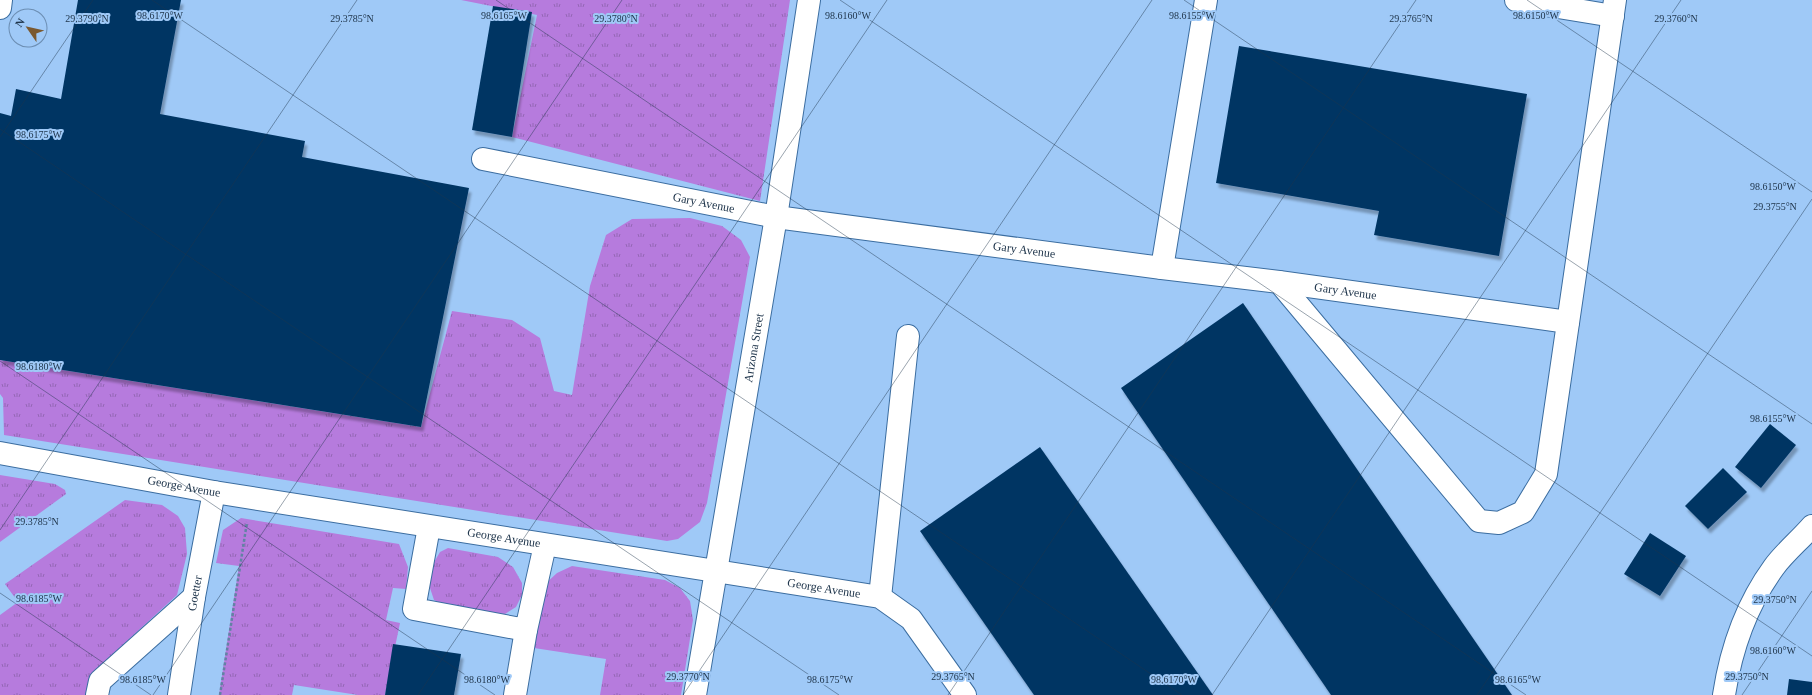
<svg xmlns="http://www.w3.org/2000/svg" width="1812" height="695" font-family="Georgia,serif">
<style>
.grass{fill:url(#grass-tufts)}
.building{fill:#003664;filter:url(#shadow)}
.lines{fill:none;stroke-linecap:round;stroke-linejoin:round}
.minor-casing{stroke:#3b6da0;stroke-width:24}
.path{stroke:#6282a4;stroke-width:2.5;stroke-dasharray:3 2;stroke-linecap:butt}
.minor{stroke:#fff;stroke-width:22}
.ticks{fill:none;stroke:#20364c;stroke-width:1;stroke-opacity:0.45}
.labels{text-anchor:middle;stroke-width:4;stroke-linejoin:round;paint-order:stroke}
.street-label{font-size:12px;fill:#20364c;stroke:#9fc9f7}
.ticks-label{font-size:10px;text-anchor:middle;fill:#20364c;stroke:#9fc9f7;stroke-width:4;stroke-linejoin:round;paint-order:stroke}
</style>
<defs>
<pattern id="grass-tufts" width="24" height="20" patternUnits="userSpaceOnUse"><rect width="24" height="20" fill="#b67bdd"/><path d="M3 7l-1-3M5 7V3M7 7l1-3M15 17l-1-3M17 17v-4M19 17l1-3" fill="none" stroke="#9466b5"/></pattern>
<filter id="shadow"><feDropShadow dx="2.5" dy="4.5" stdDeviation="1" flood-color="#0004"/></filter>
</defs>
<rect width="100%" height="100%" fill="#9fc9f7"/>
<g class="grass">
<path d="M461,0H790L760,201L512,137L537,15Z"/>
<path d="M690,218L722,226L741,240L750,257L707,503L700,522L678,539L667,541L4,435L3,398L0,394V360L421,427L452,311L512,320L540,338L554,391L572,395L590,286L606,235L632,219Z"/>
<path d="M0,475L55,484L65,490L66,494L0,542Z"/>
<path d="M125,500L162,505L178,516L185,528L187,554L177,595L90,675L86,695H0V615L18,602L5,584Z"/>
<path d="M241,518L399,544L408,567L406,589L393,588L386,620L400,623L385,695H358L294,685L292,695H219L239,566L216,563L223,530Z"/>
<path d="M448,548L498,557L513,567L522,583V595L516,607L505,614L456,610L434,600L428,582L433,564L440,552Z"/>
<path d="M572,566L665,580L680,588L690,601L693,620L681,695H600L606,659L534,648L544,585L557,573Z"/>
</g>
<g class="building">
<path d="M78,0H181L160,114L305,141L302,157L469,188L421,427L0,360V113L11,116L16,89L61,99Z"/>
<path d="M493,6L532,12L512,137L472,130Z"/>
<path d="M1239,46L1527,94L1499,256L1374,235L1379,211L1216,183Z"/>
<path d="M1243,303L1512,695H1331L1121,388Z"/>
<path d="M1770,424L1796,445L1761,488L1735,467Z"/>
<path d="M1040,447L1213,695H1034L920,531Z"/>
<path d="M1723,468L1747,492L1708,529L1685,506Z"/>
<path d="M1650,533L1686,556L1660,596L1624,574Z"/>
<path d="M393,644L461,654L454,695H385Z"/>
<path d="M1789,679L1812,682V695H1787Z"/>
</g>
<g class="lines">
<defs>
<g id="minor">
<path d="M1516,0L1613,16"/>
<path d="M0,8L1,0"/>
<path id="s1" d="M483,159L776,217L1162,268L1279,282L1568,322"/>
<path d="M1162,268L1206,0"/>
<path d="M1279,282L1479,521L1499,523L1523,512L1546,474L1615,0"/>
<path id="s2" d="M0,453L214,492L880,597L911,619L965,695"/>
<path d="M429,527L414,609L526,630L545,545"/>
<path d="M880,597L908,336"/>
<path d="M97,695L100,681L194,597"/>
<path id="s3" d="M179,695L194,597L214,492"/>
<path d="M515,695L526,630"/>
<path id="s4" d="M695,695L776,217L809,0"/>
<path d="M1724,695C1731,649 1747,604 1774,567C1785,552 1800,540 1812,526"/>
</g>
</defs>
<use href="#minor" class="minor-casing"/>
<path class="path" d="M220,695L247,522"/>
<use href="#minor" class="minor"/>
</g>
<path class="ticks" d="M152,0L1182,695M496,0L1526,695M840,0L1812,656M1184,0L1812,424M1527,0L1812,192M0,129L839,695M0,137L93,0M0,361L495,695M0,530L357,0M0,593L151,695M153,695L622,0M418,695L887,0M683,695L1152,0M948,695L1416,0M1212,695L1681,0M1477,695L1812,199M1742,695L1812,591"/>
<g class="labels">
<g class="street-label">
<text dy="4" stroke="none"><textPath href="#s1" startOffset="225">Gary Avenue</textPath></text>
<text dy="4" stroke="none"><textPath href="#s1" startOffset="549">Gary Avenue</textPath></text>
<text dy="4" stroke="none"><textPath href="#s1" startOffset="873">Gary Avenue</textPath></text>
<text dy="4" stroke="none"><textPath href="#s4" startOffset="352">Arizona Street</textPath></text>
<text dy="4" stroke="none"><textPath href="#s2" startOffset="187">George Avenue</textPath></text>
<text dy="4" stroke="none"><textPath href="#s2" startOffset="511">George Avenue</textPath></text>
<text dy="4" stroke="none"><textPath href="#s2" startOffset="835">George Avenue</textPath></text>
<text dy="4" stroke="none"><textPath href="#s3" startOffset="103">Goetter</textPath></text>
</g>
</g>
<g class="ticks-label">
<text x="160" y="19">98.6170°W</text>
<text x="504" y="19">98.6165°W</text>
<text x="1192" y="19">98.6155°W</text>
<text x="1536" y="19">98.6150°W</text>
<text x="848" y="19">98.6160°W</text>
<text x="87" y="22">29.3790°N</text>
<text x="352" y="22">29.3785°N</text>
<text x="616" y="22">29.3780°N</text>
<text x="1411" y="22">29.3765°N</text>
<text x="1676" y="22">29.3760°N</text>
<text x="39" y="138">98.6175°W</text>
<text x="1773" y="190">98.6150°W</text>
<text x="1775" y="210">29.3755°N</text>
<text x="39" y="370">98.6180°W</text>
<text x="1773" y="422">98.6155°W</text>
<text x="37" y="525">29.3785°N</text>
<text x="39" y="602">98.6185°W</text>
<text x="1775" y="603">29.3750°N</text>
<text x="1773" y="654">98.6160°W</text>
<text x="688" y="680">29.3770°N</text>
<text x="953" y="680">29.3765°N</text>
<text x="1747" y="680">29.3750°N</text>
<text x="143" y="683">98.6185°W</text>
<text x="487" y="683">98.6180°W</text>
<text x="830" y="683">98.6175°W</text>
<text x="1174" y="683">98.6170°W</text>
<text x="1518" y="683">98.6165°W</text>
</g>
<g transform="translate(28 28) rotate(304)"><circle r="19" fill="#9fc9f7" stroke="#6c8eb3"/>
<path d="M0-3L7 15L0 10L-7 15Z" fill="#7a5930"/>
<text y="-6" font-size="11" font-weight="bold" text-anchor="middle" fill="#20364c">N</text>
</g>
</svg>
